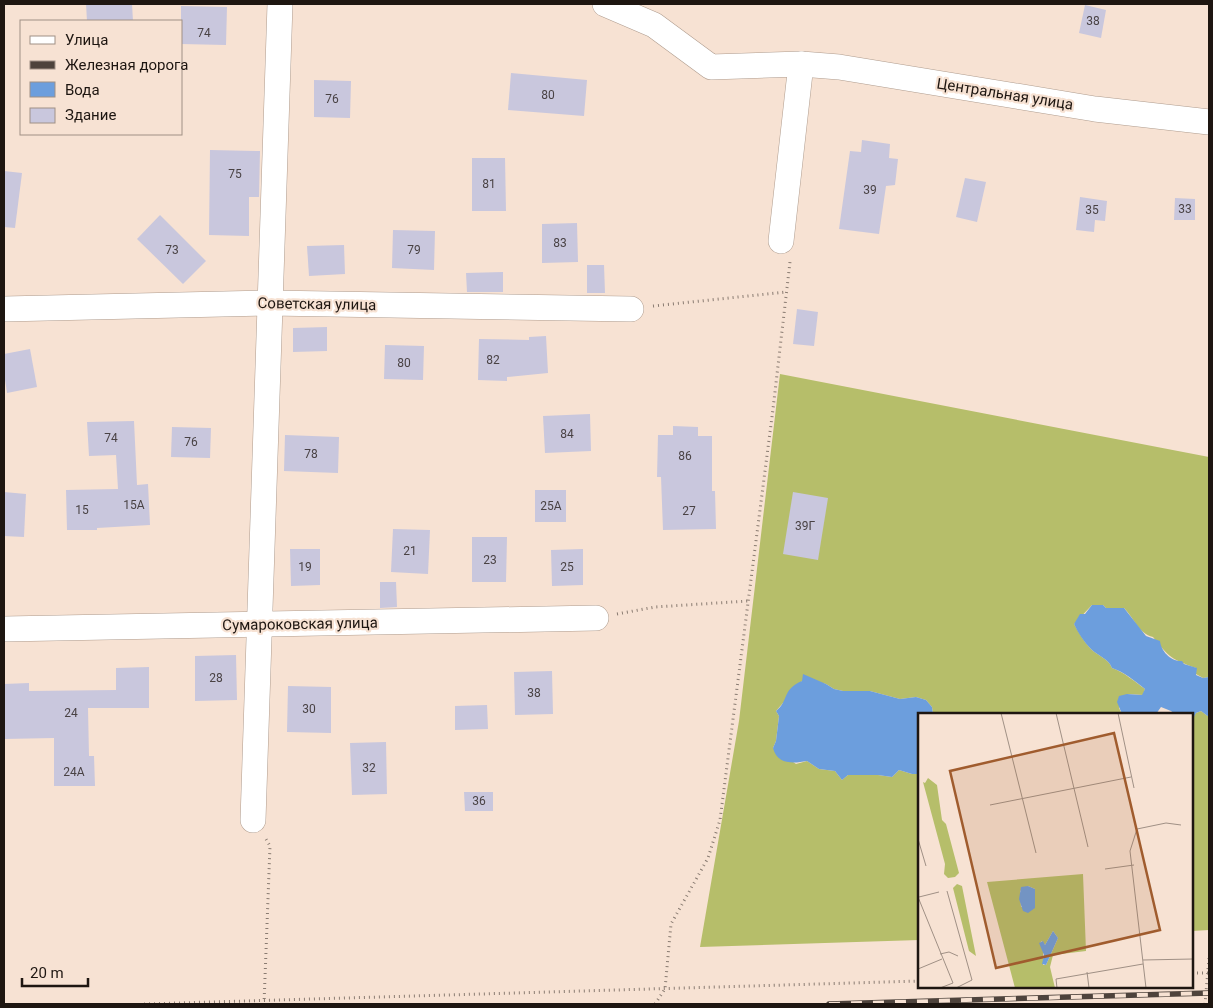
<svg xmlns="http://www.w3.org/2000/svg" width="1213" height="1008" font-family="Roboto,sans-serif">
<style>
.forest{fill:#b6be6a}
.water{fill:#6c9edd}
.building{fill:#c9c7dd}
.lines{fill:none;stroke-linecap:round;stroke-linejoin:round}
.minor-casing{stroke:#af9c8e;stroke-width:26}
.path{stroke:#897b71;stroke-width:3;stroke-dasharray:1 4;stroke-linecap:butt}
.minor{stroke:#fff;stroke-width:25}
.rail-casing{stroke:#4e433c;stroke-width:5.5}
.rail{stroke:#f7e2d3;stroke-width:4;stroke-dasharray:11;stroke-linecap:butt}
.labels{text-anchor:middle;stroke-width:4.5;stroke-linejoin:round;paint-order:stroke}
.number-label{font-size:12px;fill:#494244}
.street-label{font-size:15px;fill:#1e1611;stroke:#f7e2d3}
.inset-road{fill:none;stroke:#a09085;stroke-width:1}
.view{fill:#a05c2e;fill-opacity:0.15;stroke:#a05c2e;stroke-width:2.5}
.inset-edge{fill:none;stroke:#1e1611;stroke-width:2.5}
</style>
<rect width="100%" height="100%" fill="#f7e2d3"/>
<g class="forest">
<path d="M780,374L1209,457V677L1203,678L1196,674V668C1171,659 1170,658 1153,637C1139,634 1134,618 1124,608H1106L1103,605H1092L1074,624C1079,633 1084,642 1091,649C1098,656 1108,658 1112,668C1124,672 1135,682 1145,689L1143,695L1128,694L1119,708L1122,714H933L932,707L926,700L916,697L900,699L870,691H843L834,689L826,684L815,681H802L776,711L779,716L776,741L773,748L796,764L807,761L819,769L835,771L842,780L848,775H878L892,777L899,770L912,774H919V940L700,947L739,721Z"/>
<path d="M1201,711L1209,717V930L1192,931V715L1194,716L1196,713Z"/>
</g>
<g class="water">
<path d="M1092,605H1103L1106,608H1124L1146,636L1160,641C1161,651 1171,662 1182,661L1184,664L1197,668L1196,675L1203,678L1209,677V717L1201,711L1196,713L1194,717L1192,714H1175L1171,711L1161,707L1156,714H1122L1117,702L1119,696L1127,694L1142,695L1145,689C1135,681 1124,672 1112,668C1108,658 1098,656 1091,649C1084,642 1078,633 1074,624L1080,614H1085Z"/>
<path d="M803,674L826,684L834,689L843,691H870L900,699L916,697L926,700L932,707L933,714H919V774H912L899,770L892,777L878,775H848L842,780L835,771L819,769L807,761C792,764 777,764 773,748L776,741L779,716L776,711C789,701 782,689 802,681Z"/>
</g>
<g class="building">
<path d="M86,4H132L133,21H87Z"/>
<path d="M1085,5L1106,10L1101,38L1079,33Z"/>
<path d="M181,6L227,7L226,45L181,44Z"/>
<path d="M511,73L587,80L584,116L508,110Z"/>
<path d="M314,80L351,81L350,118L314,117Z"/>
<path d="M862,140L890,144L889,158L898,159L895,185L886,186L879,234L839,229L850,151L861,152Z"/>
<path d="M210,150L260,151L259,197H249V236L209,235Z"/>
<path d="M472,158H505L506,211H472Z"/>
<path d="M4,171L22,173L15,228L4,227Z"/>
<path d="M965,178L986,182L977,222L956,217Z"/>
<path d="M1080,197L1107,201L1105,221L1095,220L1094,232L1076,230Z"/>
<path d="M1175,198L1195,199V220H1174Z"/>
<path d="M160,215L206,261L183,284L137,239Z"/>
<path d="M577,223L578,262L542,263V224Z"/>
<path d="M393,230L435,231L434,270L392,268Z"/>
<path d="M344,245L345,274L309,276L307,246Z"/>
<path d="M587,265H604L605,293H587Z"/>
<path d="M503,272V292H467L466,273Z"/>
<path d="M797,309L818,312L814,346L793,344Z"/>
<path d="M327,327V351L293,352V328Z"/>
<path d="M546,336L548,373L507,377V381L478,380L479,339L529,340V337Z"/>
<path d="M385,345L424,346L423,380L384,379Z"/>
<path d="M30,349L37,387L7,393L4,373V354Z"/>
<path d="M590,414L591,451L545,453L543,416Z"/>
<path d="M134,421L137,485L148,484L150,525L97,528V530H67L66,490L118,489L116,455L89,456L87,422Z"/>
<path d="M673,426L698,427V436H712V491H715L716,529L663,530L661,477H657L658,435H673Z"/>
<path d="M172,427L211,428L210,458L171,457Z"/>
<path d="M285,435L339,437L338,473L284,471Z"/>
<rect x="535" y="490" width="31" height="32"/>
<path d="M4,492L26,494L24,537L4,536Z"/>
<path d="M793,492L828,498L818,560L783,554Z"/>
<path d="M393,529L430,530L428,574L391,572Z"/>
<path d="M472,537H507L506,582H472Z"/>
<path d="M290,549H320V585L291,586Z"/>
<path d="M583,549V585L552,586L551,550Z"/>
<path d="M380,582H396L397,607L380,608Z"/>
<path d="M236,655L237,700L195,701V656Z"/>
<path d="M149,667V708H88L89,756H94L95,786H54V738L4,739V684L29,683V691L116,690V668Z"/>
<path d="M552,671L553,714L515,715L514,672Z"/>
<path d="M288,686L331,687V733L287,732Z"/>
<path d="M487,705L488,729L455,730V706Z"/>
<path d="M386,742L387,794L352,795L350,743Z"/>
<path d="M464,792H493V811H465Z"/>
</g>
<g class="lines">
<defs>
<g id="minor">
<path d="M605,4L654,25L711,67L801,64L839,67L1095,109L1209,122"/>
<path d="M781,241L801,64"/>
<path d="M4,309L270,303L631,309"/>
<path d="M4,629L596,618"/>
<path d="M253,820L280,4"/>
</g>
</defs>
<use href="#minor" class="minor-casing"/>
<g class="path">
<path d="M653,306L786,292"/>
<path d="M617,614L655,607L748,601"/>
<path d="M1192,973H1209"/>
<path d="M144,1004L919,981"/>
<path d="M264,1004L270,846L266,839"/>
<path d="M655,1004L665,989L671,924L708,858L720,820L773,409L790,262"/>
<path d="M1205,1004L1209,958"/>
</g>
<use href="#minor" class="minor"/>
<defs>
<path id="rail" d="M829,1004L1209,993"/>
</defs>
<use href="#rail" class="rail-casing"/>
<use href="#rail" class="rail"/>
</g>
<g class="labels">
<g class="number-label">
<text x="1093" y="25">38</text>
<text x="204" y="37">74</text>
<text x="548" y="99">80</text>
<text x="332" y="103">76</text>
<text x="235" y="178">75</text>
<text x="489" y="188">81</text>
<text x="870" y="194">39</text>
<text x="1185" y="213">33</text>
<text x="1092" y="214">35</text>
<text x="560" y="247">83</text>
<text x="172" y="254">73</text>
<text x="414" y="254">79</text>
<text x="493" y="364">82</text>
<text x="404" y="367">80</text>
<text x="567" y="438">84</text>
<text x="111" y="442">74</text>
<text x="191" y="446">76</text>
<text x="311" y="458">78</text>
<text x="685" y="460">86</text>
<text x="134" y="509">15А</text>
<text x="551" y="510">25А</text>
<text x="82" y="514">15</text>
<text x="689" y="515">27</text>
<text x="805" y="530">39Г</text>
<text x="410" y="555">21</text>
<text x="490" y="564">23</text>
<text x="305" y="571">19</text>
<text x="567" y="571">25</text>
<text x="216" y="682">28</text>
<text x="534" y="697">38</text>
<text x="309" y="713">30</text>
<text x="71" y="717">24</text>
<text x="369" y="772">32</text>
<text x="74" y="776">24А</text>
<text x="479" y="805">36</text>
</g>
<g class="street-label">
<text transform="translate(1005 94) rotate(9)" y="5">Центральная улица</text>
<text transform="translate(317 304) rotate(1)" y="5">Советская улица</text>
<text transform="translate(300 624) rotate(-1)" y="5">Сумароковская улица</text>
</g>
</g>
<g transform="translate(918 713)">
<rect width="275" height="275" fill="#f7e2d3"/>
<path d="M10,65L19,72L24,107L28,111L41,160L37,164L30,165L26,161L27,151L5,69L7,70ZM165,161L168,238L135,242L132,254L137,275H97L69,169ZM110,173L117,176V192L103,194L102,178ZM135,218L140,225L128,252H125V235L122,230L124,228L127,232ZM39,171L44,173L58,243L51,238L35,175Z" fill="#b6be6a" fill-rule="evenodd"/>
<path d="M110,173L117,176V195L110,200L105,198L101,186L103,174ZM135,218L140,225L128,252L124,251L126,242L121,230L125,228L127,232Z" fill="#6c9edd"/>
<path class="inset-road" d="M83,0L118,140M138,0L170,134M200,0L216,75M72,92L213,64M0,126L8,153M187,156L216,152M29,178L54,267L38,275M0,184L35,270L22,275M1,184L21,179M22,241L31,239L40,243M225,247L275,246M0,256L24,246M169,259L171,275M139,275L138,266L225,251M228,275L212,138L219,116L248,110L263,112"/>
<path class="view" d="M196,20L242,217L78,255L32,58Z"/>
<rect width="275" height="275" class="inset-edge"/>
</g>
<rect width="1213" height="1008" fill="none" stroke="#1e1611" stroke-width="10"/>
<rect x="20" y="20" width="162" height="115" fill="#f7e2d3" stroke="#a09085"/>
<rect x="30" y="36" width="25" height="8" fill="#ffffff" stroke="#a09085"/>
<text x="65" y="45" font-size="15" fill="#1e1611">Улица</text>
<rect x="30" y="61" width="25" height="8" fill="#4e433c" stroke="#a09085"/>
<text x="65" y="70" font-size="15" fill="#1e1611">Железная дорога</text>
<rect x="30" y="82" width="25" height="15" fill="#6c9edd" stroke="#a09085"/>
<text x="65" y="95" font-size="15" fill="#1e1611">Вода</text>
<rect x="30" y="108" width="25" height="15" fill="#c9c7dd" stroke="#a09085"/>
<text x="65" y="120" font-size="15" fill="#1e1611">Здание</text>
<path d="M22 978v8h66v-8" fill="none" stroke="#1e1611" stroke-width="2.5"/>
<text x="30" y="978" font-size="15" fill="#1e1611" stroke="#f7e2d3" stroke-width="4" paint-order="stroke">20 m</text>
</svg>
